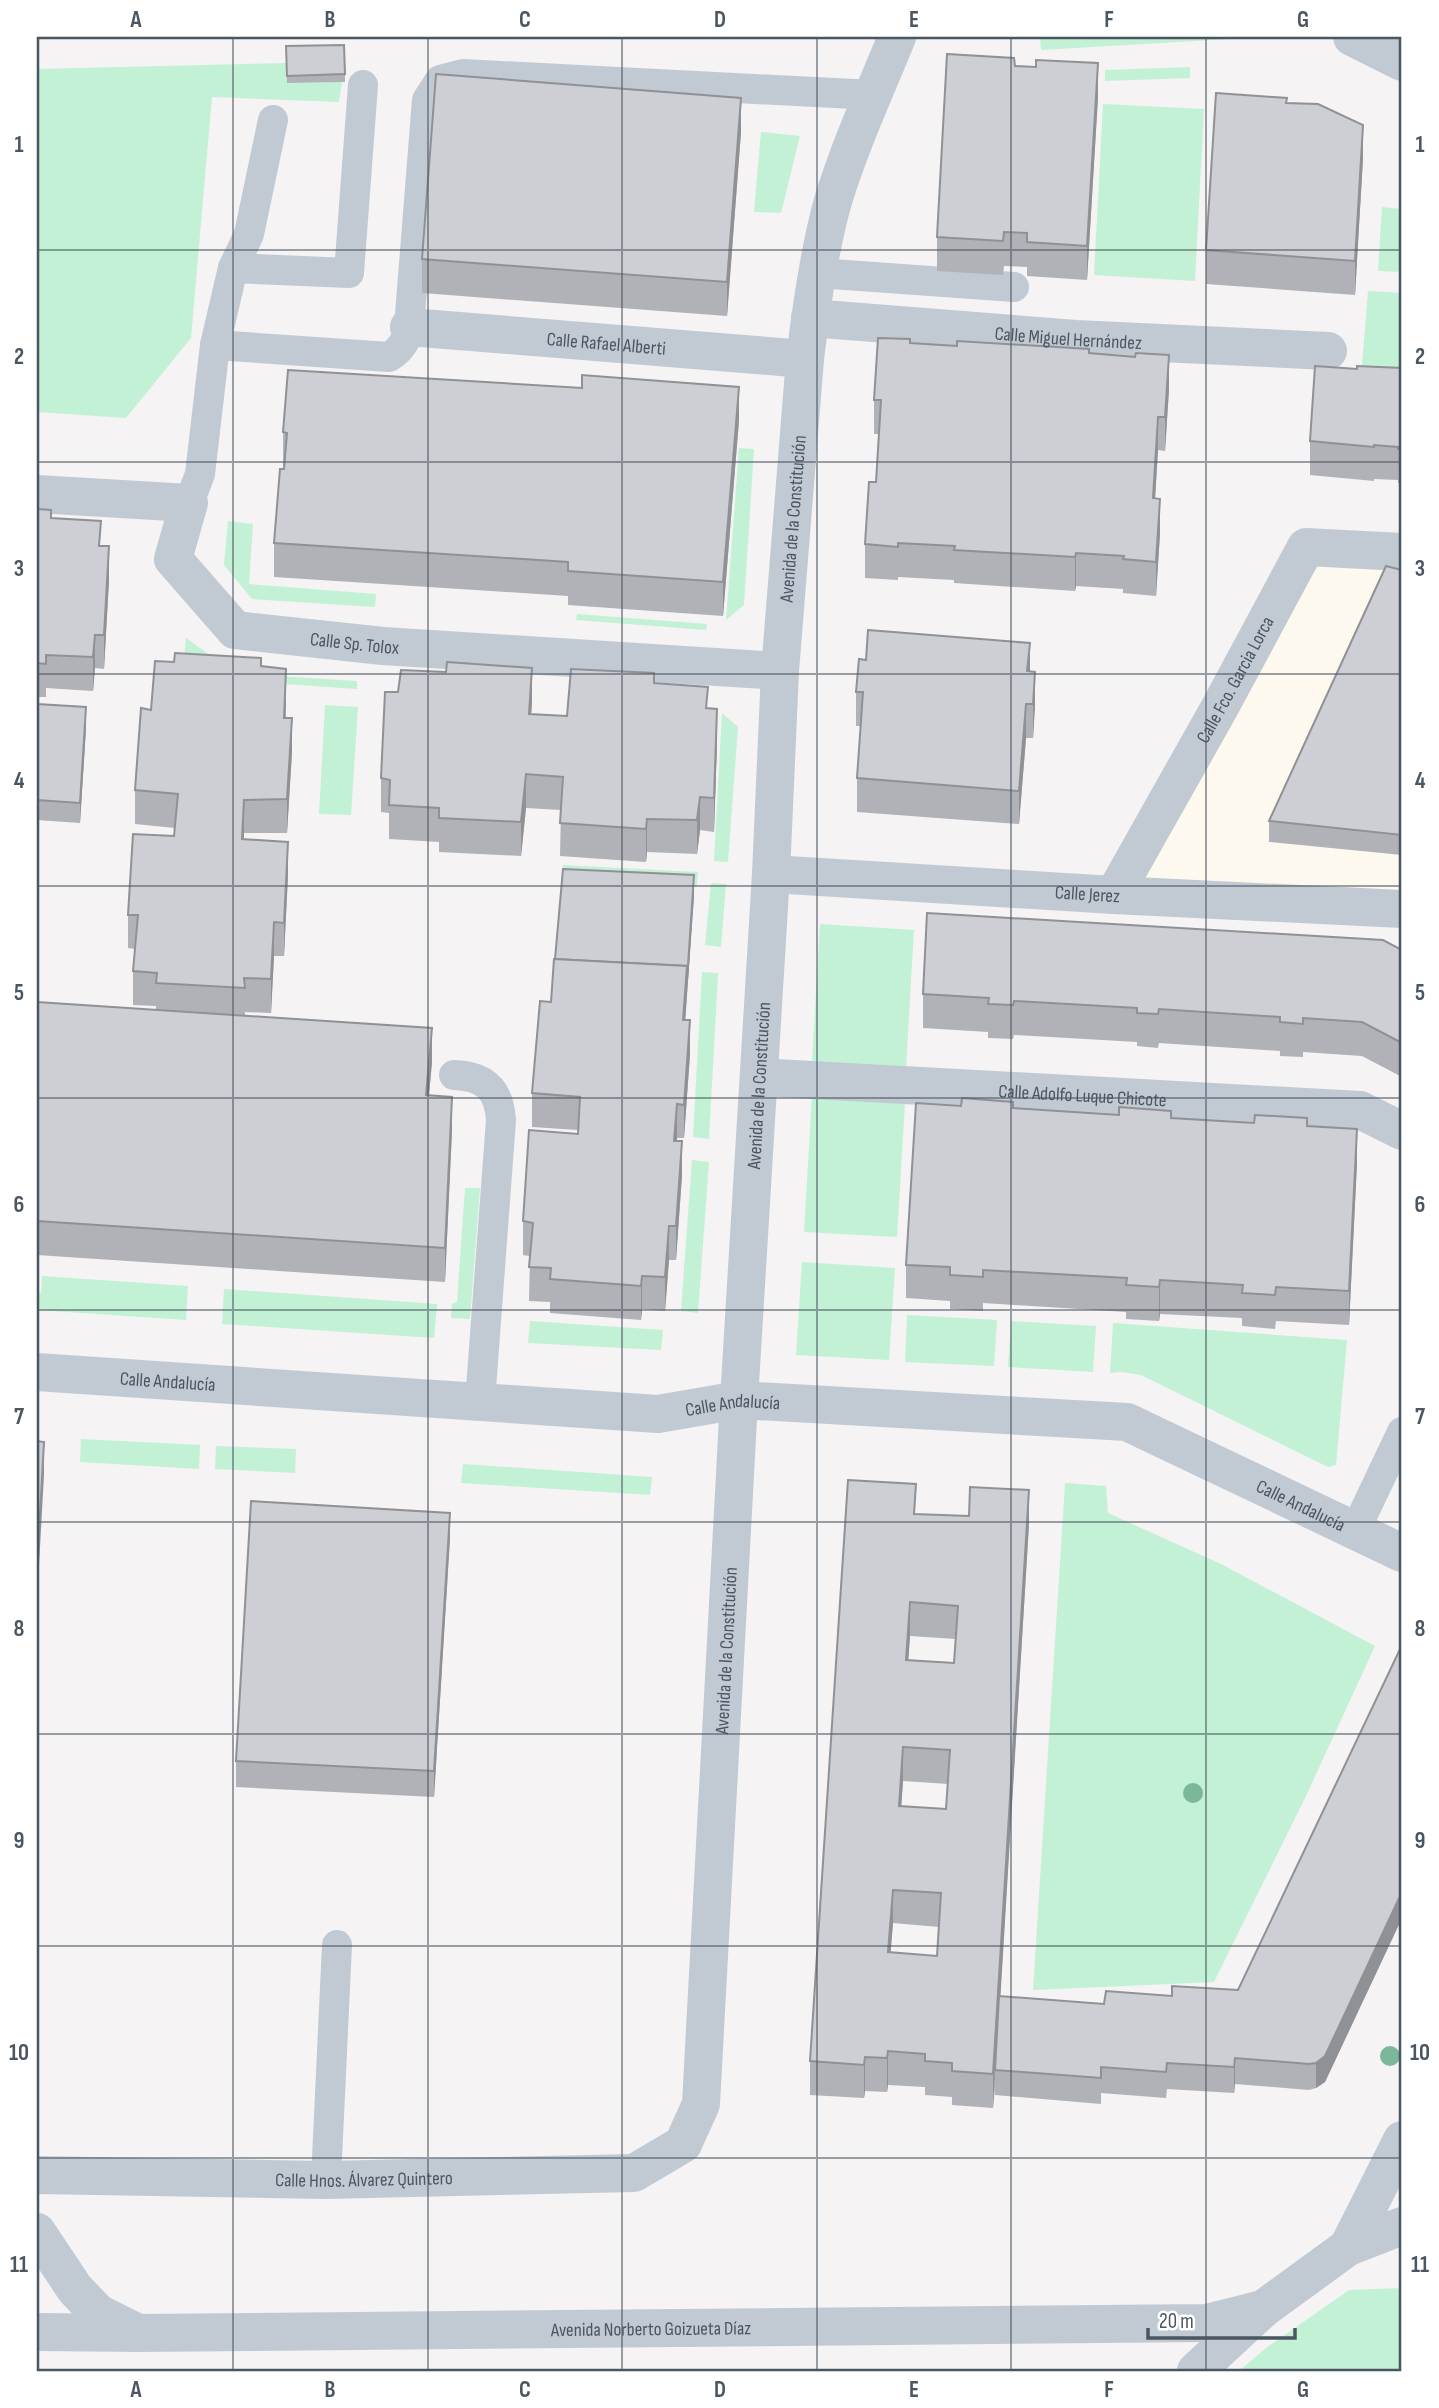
<svg xmlns="http://www.w3.org/2000/svg" width="1439" height="2408" font-family="'Sofia Sans Condensed',sans-serif">
<style>
.commercial{fill:#fdf9ef}
.green{fill:#c3f1d5}
.lines{fill:none;stroke-linecap:round;stroke-linejoin:round}
.service{stroke:#c1cad2;stroke-width:30}
.pedestrian{stroke:#c1cad2;stroke-width:38}
.minor{stroke:#c1cad2;stroke-width:38}
.tertiary{stroke:#c1cad2;stroke-width:38}
.tree{fill:#7bb799}
.wall{fill:#b0b2b7;fill-rule:evenodd}
.shaded-wall{fill:#909195}
.building{fill:#cdcfd5;stroke:#909195;stroke-width:2;fill-rule:evenodd}
.grid{fill:none;stroke:#4a5661;stroke-width:2;stroke-opacity:0.55}
.labels{text-anchor:middle;stroke-width:7;stroke-linejoin:round;paint-order:stroke}
.street-label{font-size:19px;fill:#4a5661;stroke:#fff}
.neatline{fill:none;stroke:#4a5661;stroke-width:2.5}
.grid-label{font-size:23px;text-anchor:middle;font-weight:bold;fill:#4a5661}
</style>
<rect width="100%" height="100%" fill="#f5f3f3"/>
<path class="commercial" d="M1306,547L1402,552V909L1114,895Z"/>
<g class="green">
<path d="M1040,37H1265L1041,50Z"/>
<path d="M287,63V83L342,82L339,102L212,97L191,338L126,418L37,412V69Z"/>
<path d="M1190,67V78L1105,81V70Z"/>
<path d="M1103,104L1204,109L1195,281L1094,275Z"/>
<path d="M761,132L800,136L781,213L754,212Z"/>
<path d="M1382,207L1402,209V272L1378,271Z"/>
<path d="M1368,291L1402,293V381L1361,378Z"/>
<path d="M739,448L754,449L744,605L726,620Z"/>
<path d="M228,521L253,524L249,584L376,594L375,607L252,599L224,565Z"/>
<path d="M577,614L707,624L706,630L576,620Z"/>
<path d="M186,638L214,658L248,674L357,681V689L182,677Z"/>
<path d="M325,705L358,707L351,815L319,814Z"/>
<path d="M722,713L738,727L728,862L714,861Z"/>
<path d="M563,865L698,872L697,886L563,879Z"/>
<path d="M711,883L726,884L721,947L705,945Z"/>
<path d="M820,924L914,930L906,1068L812,1062Z"/>
<path d="M702,972L718,973L709,1139L693,1137Z"/>
<path d="M812,1096L905,1102L897,1237L804,1232Z"/>
<path d="M692,1160L709,1162L698,1313L681,1311Z"/>
<path d="M465,1188H480L470,1319L451,1318L452,1304L457,1302Z"/>
<path d="M802,1262L895,1268L889,1360L796,1355Z"/>
<path d="M42,1276L188,1286L186,1320L37,1310V1294L41,1293Z"/>
<path d="M224,1289L437,1304L434,1338L222,1324Z"/>
<path d="M907,1315L997,1320L994,1366L905,1362Z"/>
<path d="M530,1321L663,1330L661,1350L528,1343Z"/>
<path d="M1011,1321L1096,1326L1093,1372L1008,1367Z"/>
<path d="M1113,1323L1347,1340L1336,1465L1328,1467L1141,1375L1121,1372L1110,1373Z"/>
<path d="M81,1439L200,1445L199,1469L80,1462Z"/>
<path d="M216,1446L296,1449L295,1473L215,1469Z"/>
<path d="M463,1464L652,1477L650,1495L461,1483Z"/>
<path d="M1065,1483L1106,1486L1108,1513L1221,1564L1375,1646L1306,1796L1214,1982L1033,1990Z"/>
<path d="M1402,2288V2371H1239L1266,2348L1349,2290Z"/>
</g>
<g class="lines">
<g class="service">
<path d="M233,268L349,273L363,85"/>
<path d="M818,273L1014,287"/>
<path d="M215,345L233,268L249,234L273,120"/>
<path d="M189,503L200,474L215,345L389,357C401,350 407,340 409,327L427,100L440,80L463,74L873,95"/>
<path d="M454,1075C485,1076 499,1089 501,1120L480,1402"/>
<path d="M1355,1531L1402,1432"/>
<path d="M326,2180L337,1945"/>
</g>
<g class="pedestrian">
<path id="s1" d="M409,327L805,359"/>
<path id="s2" d="M759,1077L1360,1110L1402,1131"/>
</g>
<g class="minor">
<path d="M1352,37L1402,62"/>
<path id="s3" d="M810,318L1076,339L1328,351"/>
<path id="s4" d="M37,494L189,503L173,559L235,630L383,646L780,671"/>
<path id="s5" d="M771,874L1114,895L1402,909"/>
<path id="s6" d="M1114,895L1220,707L1306,547L1402,552"/>
<path id="s7" d="M37,1372L658,1414L739,1400L1127,1422L1402,1553"/>
<path id="s8" d="M37,2175L326,2180L634,2173L683,2144L701,2104L739,1400L771,874L780,671L805,359C811,309 819,250 833,201C850,145 875,91 897,37"/>
<path d="M37,2232L75,2289L98,2313L136,2332"/>
<path d="M1348,2247L1402,2140"/>
<path id="s9" d="M37,2332L138,2333L1207,2323L1263,2309"/>
</g>
<path class="tertiary" d="M1196,2371L1263,2309L1348,2247L1402,2226"/>
</g>
<g class="tree">
<circle cx="1193" cy="1793" r="10"/>
<circle cx="1390" cy="2056" r="10"/>
</g>
<g class="wall">
<path d="M286,46L345,74V82L287,83Z"/>
<path d="M1015,66L1098,97L1087,280L1027,276V267L1004,266L1003,275L937,271V237Z"/>
<path d="M1287,103L1363,158L1355,295L1206,284V250Z"/>
<path d="M741,132L727,316L422,293V259Z"/>
<path d="M910,343L1089,353L1169,389L1165,451L1158,450L1155,499L1160,533L1156,596L1123,593V589L1076,586L1075,591L954,583V580L898,577V580L865,578V544L876,482L879,434H874V400Z"/>
<path d="M1402,368V483H1398V480L1374,479V481L1310,475V441L1357,369Z"/>
<path d="M739,420L723,616L568,605V596L274,577V543L284,466H283V432Z"/>
<path d="M37,509L51,518L101,546L109,580L104,669L95,668L93,691L46,688V697H37Z"/>
<path d="M1402,570V855L1269,842V821Z"/>
<path d="M174,662L261,666L286,702V718L292,752L287,833H244V839L288,875L284,956H274L271,1013L245,1012V1016L432,1062L429,1095L452,1130L445,1282L37,1255V1002L156,1010V1006L133,1005V971L135,949L128,948V915L174,836L175,828L135,824V790L151,710Z"/>
<path d="M1030,672L1035,705L1033,738H1026L1019,824L857,812V778L861,726H856V692Z"/>
<path d="M654,683L708,709L717,743L714,832L700,830L697,854L647,852L646,862L560,856L561,810L526,808L521,856L439,852V842L389,839V813L381,812V778L532,702L531,714L567,716Z"/>
<path d="M37,704L86,728L80,823L37,820Z"/>
<path d="M694,896L685,1020L690,1054L684,1138H677V1141L682,1175L676,1260H669L665,1311L642,1309L641,1320L550,1313V1302L529,1301L530,1256L523,1255V1221L578,1134V1130L532,1127V1093L551,1002Z"/>
<path d="M1402,950V1077L1362,1056L1303,1052V1057L1280,1056V1051L1159,1043L1158,1048L1137,1046V1042L1014,1035L1013,1039L988,1038V1032L923,1028V994Z"/>
<path d="M961,1106L1307,1126L1357,1163L1349,1325L1276,1321L1275,1329L1242,1326V1318L1160,1314L1159,1321L1126,1319V1312L983,1303V1311L950,1309V1301L906,1298V1265Z"/>
<path d="M916,1514L1029,1524L1000,1996L1104,2004L1238,1990L1402,1645V1918L1325,2082L1316,2088L1309,2090L1235,2084L1234,2093L1167,2089L1166,2098L1101,2093V2104L995,2095V2089L993,2108L952,2105V2097L925,2095V2087L888,2085L887,2092L865,2091L864,2098L810,2095V2061ZM910,1636L956,1639L954,1663L908,1660ZM903,1781L948,1784L946,1809L901,1806ZM893,1923L939,1927L937,1956L890,1952Z"/>
<path d="M450,1538L434,1797L236,1787V1761Z"/>
</g>
<g class="shaded-wall">
<path d="M1098,63V97L1087,280V246Z"/>
<path d="M741,98V132L727,316V282Z"/>
<path d="M1363,125V158L1355,295V261Z"/>
<path d="M1169,355V389L1165,451V417Z"/>
<path d="M739,387V420L723,616V582Z"/>
<path d="M1158,417V450L1153,532V498Z"/>
<path d="M1160,499V533L1156,596V562Z"/>
<path d="M109,546V580L104,669V635Z"/>
<path d="M1076,553V586L1075,591V557Z"/>
<path d="M95,635V668L93,691V657Z"/>
<path d="M1030,643V677L1027,705V671Z"/>
<path d="M532,668V702L529,748V714Z"/>
<path d="M286,669V702L284,751V718Z"/>
<path d="M1035,672V705L1033,738V704Z"/>
<path d="M1026,704V738L1019,824V791Z"/>
<path d="M86,707V728L80,823V803Z"/>
<path d="M717,709V743L714,832V798Z"/>
<path d="M292,718V752L287,833V799Z"/>
<path d="M526,774V808L521,856V822Z"/>
<path d="M700,797V830L697,854V820Z"/>
<path d="M244,800V833L242,873V839Z"/>
<path d="M647,819V852L646,862V829Z"/>
<path d="M288,842V875L284,956V923Z"/>
<path d="M694,875V896L683,1053V1020Z"/>
<path d="M274,922V956L271,1013V979Z"/>
<path d="M690,1020V1054L684,1138V1105Z"/>
<path d="M432,1028V1062L426,1128V1095Z"/>
<path d="M452,1097V1130L445,1282V1248Z"/>
<path d="M677,1104V1138L674,1175V1141Z"/>
<path d="M1357,1129V1163L1349,1325V1291Z"/>
<path d="M682,1141V1175L676,1260V1226Z"/>
<path d="M669,1226V1260L665,1311V1277Z"/>
<path d="M642,1276V1309L641,1320V1286Z"/>
<path d="M1160,1280V1314L1159,1321V1287Z"/>
<path d="M44,1442V1475L37,1601V1568Z"/>
<path d="M1029,1490V1524L996,2070H995L993,2108V2074Z"/>
<path d="M450,1513V1538L434,1797V1771Z"/>
<path d="M910,1602V1636L906,1694V1660Z"/>
<path d="M903,1747V1781L899,1840V1806Z"/>
<path d="M893,1890V1923L888,1986V1952Z"/>
<path d="M1402,1892V1918L1325,2082L1316,2088V2063Z"/>
<path d="M888,2051V2085L887,2092V2058Z"/>
<path d="M865,2057V2091L864,2098V2065Z"/>
<path d="M1235,2058V2084L1234,2093V2067Z"/>
</g>
<g class="building">
<path d="M344,45L345,74L287,76L286,46Z"/>
<path d="M947,54L1014,58L1015,66L1036,67V60L1098,63L1087,246L1027,242V233L1004,232L1003,241L937,237Z"/>
<path d="M436,74L741,98L727,282L422,259Z"/>
<path d="M1216,93L1287,98L1286,103L1318,104L1363,125L1355,261L1206,250Z"/>
<path d="M878,338L910,339V343L957,346V341L1089,349V353L1135,357L1136,353L1169,355L1165,417H1158L1153,498L1160,499L1156,562L1123,559L1124,556L1076,553L1075,557L954,550L955,546L898,543V547L865,544L869,482H876L881,400H874Z"/>
<path d="M1315,366L1357,369V366L1402,368V449H1398V447L1374,445V447L1310,441Z"/>
<path d="M288,370L582,388V375L739,387L723,582L568,571V562L274,543L280,469H284L287,433L283,432Z"/>
<path d="M37,509L51,510V518L101,521L99,546H109L104,635H95L93,657L46,655V664L37,663Z"/>
<path d="M1386,566L1402,570V835L1269,821Z"/>
<path d="M868,630L1030,643L1027,671L1035,672L1033,704H1026L1019,791L857,778L863,692H856L859,659L866,660Z"/>
<path d="M175,653L261,658V666L286,669L284,718H292L287,799L244,800L242,839L288,842L284,923L274,922L271,979L244,978L245,988L156,983L157,973L133,971L138,915H128L133,834L174,836L178,794L135,790L141,708L151,710L155,661L174,662Z"/>
<path d="M447,662L532,668L529,714L567,716L571,669L654,673V683L708,687L706,708L717,709L714,798L700,797L697,820L647,819L646,829L560,823L563,777L526,774L521,822L439,818V808L389,805L390,780L381,778L385,692H398L401,670L446,672Z"/>
<path d="M37,704L86,707L80,803L37,800Z"/>
<path d="M563,869L694,875L687,980V966L555,959Z"/>
<path d="M927,913L1383,940L1402,950V1043L1362,1022L1303,1018V1024L1280,1022V1017L1159,1009L1158,1014L1137,1013V1008L1014,1001L1013,1005L988,1004L989,998L923,994Z"/>
<path d="M554,959L687,966L683,1020H690L684,1105L677,1104L674,1141H682L676,1226H669L665,1277L642,1276L641,1286L550,1279L551,1268L529,1267L533,1223L523,1221L529,1130L578,1134L580,1097L532,1093L540,1001L551,1002Z"/>
<path d="M37,1002L432,1028L426,1095L452,1097L445,1248L37,1221Z"/>
<path d="M962,1098L1013,1102V1108L1119,1115V1107L1171,1111V1118L1254,1123L1255,1115L1307,1118V1126L1357,1129L1349,1291L1276,1287L1275,1295L1242,1293L1243,1285L1160,1280L1159,1287L1126,1285L1127,1278L983,1270V1277L950,1275V1267L906,1265L916,1103L961,1106Z"/>
<path d="M37,1441L44,1442L37,1568Z"/>
<path d="M848,1480L916,1484L914,1514L969,1516L970,1487L1029,1490L993,2074L952,2071V2063L925,2061V2054L888,2051L887,2058L865,2057L864,2065L810,2061ZM910,1602L958,1606L954,1663L906,1660ZM903,1747L950,1750L946,1809L899,1806ZM893,1890L941,1893L937,1956L888,1952Z"/>
<path d="M251,1501L450,1513L434,1771L236,1761Z"/>
<path d="M1402,1645V1892L1325,2056L1316,2063L1309,2064L1235,2058L1234,2067L1167,2063L1166,2072L1101,2067V2078L995,2070L999,1996L1104,2004L1106,1991L1172,1996V1986L1238,1990Z"/>
</g>
<path class="grid" d="M233,37V2371M428,37V2371M622,37V2371M817,37V2371M1011,37V2371M1206,37V2371M37,250H1402M37,462H1402M37,674H1402M37,886H1402M37,1098H1402M37,1310H1402M37,1522H1402M37,1734H1402M37,1946H1402M37,2158H1402"/>
<g class="labels">
<g class="street-label">
<text dy="7" stroke="none"><textPath href="#s3" startOffset="259">Calle Miguel Hernández</textPath></text>
<text dy="7" stroke="none"><textPath href="#s1" startOffset="198">Calle Rafael Alberti</textPath></text>
<text dy="7" stroke="none"><textPath href="#s8" startOffset="2286">Avenida de la Constitución</textPath></text>
<text dy="7" stroke="none"><textPath href="#s4" startOffset="425">Calle Sp. Tolox</textPath></text>
<text dy="7" stroke="none"><textPath href="#s6" startOffset="247">Calle Fco. Garcia Lorca</textPath></text>
<text dy="7" stroke="none"><textPath href="#s5" startOffset="317">Calle Jerez</textPath></text>
<text dy="7" stroke="none"><textPath href="#s8" startOffset="1718">Avenida de la Constitución</textPath></text>
<text dy="7" stroke="none"><textPath href="#s2" startOffset="324">Calle Adolfo Luque Chicote</textPath></text>
<text dy="7" stroke="none"><textPath href="#s7" startOffset="131">Calle Andalucía</textPath></text>
<text dy="7" stroke="none"><textPath href="#s7" startOffset="698">Calle Andalucía</textPath></text>
<text dy="7" stroke="none"><textPath href="#s7" startOffset="1286">Calle Andalucía</textPath></text>
<text dy="7" stroke="none"><textPath href="#s8" startOffset="1152">Avenida de la Constitución</textPath></text>
<text dy="7" stroke="none"><textPath href="#s8" startOffset="327">Calle Hnos. Álvarez Quintero</textPath></text>
<text dy="7" stroke="none"><textPath href="#s9" startOffset="614">Avenida Norberto Goizueta Díaz</textPath></text>
</g>
</g>
<rect width="1439" height="2408" fill="none" stroke="#ffffff" stroke-width="77"/>
<path d="M1148 2328v10h147v-10" fill="none" stroke="#4a5661" stroke-width="3.5"/>
<text x="1159" y="2328" font-size="21" fill="#4a5661" stroke="#ffffff" stroke-width="5" paint-order="stroke">20 m</text>
<rect x="38" y="38" width="1362" height="2332" class="neatline"/>
<g class="grid-label">
<text x="136" y="27">A</text>
<text x="330" y="27">B</text>
<text x="525" y="27">C</text>
<text x="720" y="27">D</text>
<text x="914" y="27">E</text>
<text x="1109" y="27">F</text>
<text x="1303" y="27">G</text>
<text x="19" y="152">1</text>
<text x="1420" y="152">1</text>
<text x="19" y="364">2</text>
<text x="1420" y="364">2</text>
<text x="19" y="576">3</text>
<text x="1420" y="576">3</text>
<text x="19" y="788">4</text>
<text x="1420" y="788">4</text>
<text x="19" y="1000">5</text>
<text x="1420" y="1000">5</text>
<text x="19" y="1212">6</text>
<text x="1420" y="1212">6</text>
<text x="19" y="1424">7</text>
<text x="1420" y="1424">7</text>
<text x="19" y="1636">8</text>
<text x="1420" y="1636">8</text>
<text x="19" y="1848">9</text>
<text x="1420" y="1848">9</text>
<text x="19" y="2060">10</text>
<text x="1420" y="2060">10</text>
<text x="19" y="2272">11</text>
<text x="1420" y="2272">11</text>
<text x="136" y="2397">A</text>
<text x="330" y="2397">B</text>
<text x="525" y="2397">C</text>
<text x="720" y="2397">D</text>
<text x="914" y="2397">E</text>
<text x="1109" y="2397">F</text>
<text x="1303" y="2397">G</text>
</g>
</svg>
